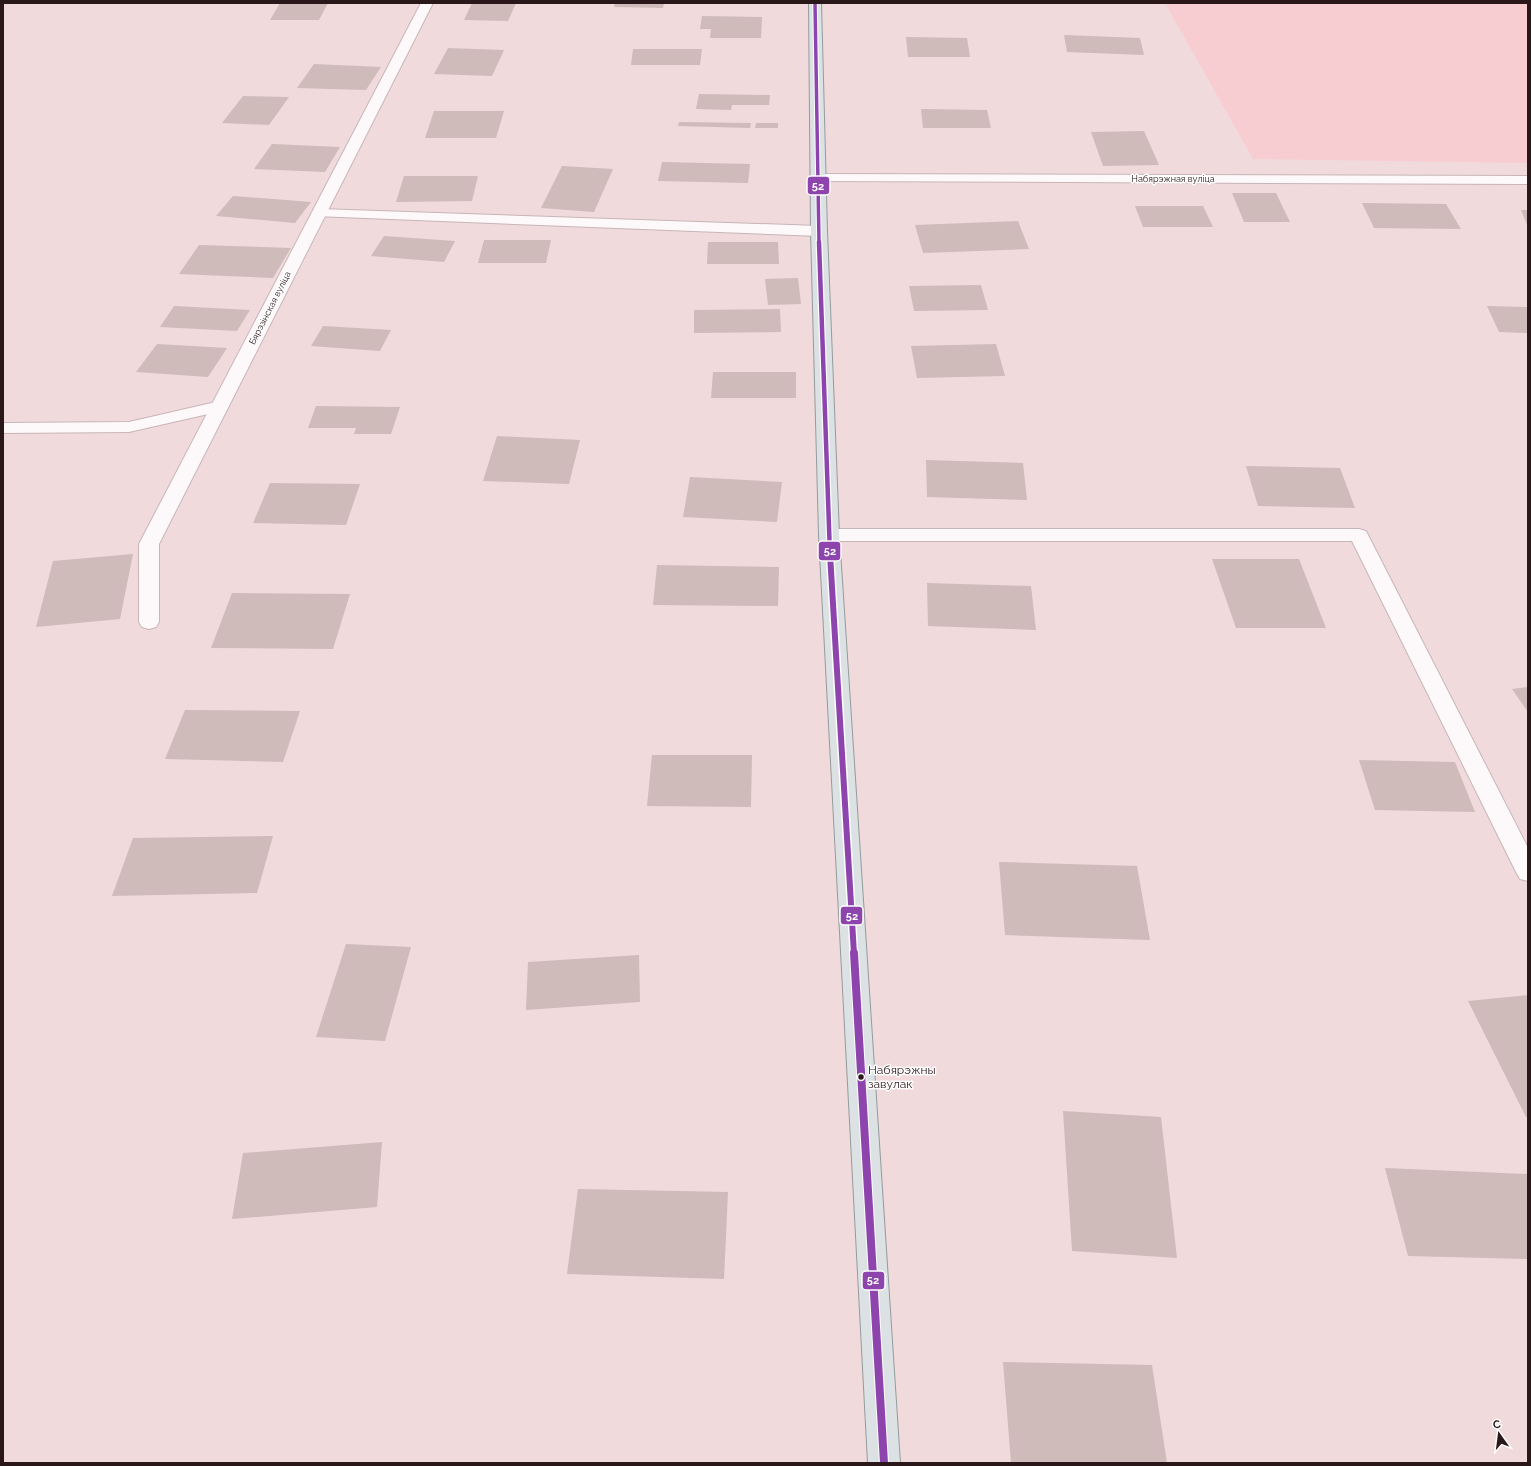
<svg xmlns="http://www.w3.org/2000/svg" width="1531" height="1466" font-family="Raleway,sans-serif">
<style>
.built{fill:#f8cdd2}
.building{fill:#cebbba}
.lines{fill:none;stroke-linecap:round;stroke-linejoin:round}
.lane-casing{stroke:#c8b5b7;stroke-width:2}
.street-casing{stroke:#c8b5b7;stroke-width:2}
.primary-casing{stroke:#949b9c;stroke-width:2}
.lane{fill:#fdf9fa;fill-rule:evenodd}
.street{fill:#fdf9fa;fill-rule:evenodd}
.primary{fill:#dce2e3;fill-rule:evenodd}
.bus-1-far3-casing{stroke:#fdfdfd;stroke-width:5.5}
.bus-1-far2-casing{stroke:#fdfdfd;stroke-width:7}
.bus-1-far1-casing{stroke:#fdfdfd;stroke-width:9}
.bus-1-casing{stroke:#fdfdfd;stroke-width:10}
.bus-1-far3{stroke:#8e44ad;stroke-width:3.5}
.bus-1-far2{stroke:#8e44ad;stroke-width:4.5}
.bus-1-far1{stroke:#8e44ad;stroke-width:6}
.bus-1{stroke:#8e44ad;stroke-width:8}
.bus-dot{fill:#2a171a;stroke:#fdfdfd;stroke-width:1.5}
.labels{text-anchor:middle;stroke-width:3;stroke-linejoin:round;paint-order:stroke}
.far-street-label{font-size:9px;fill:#2a171a;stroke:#fdfdfd}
.near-bus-label{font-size:12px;fill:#2a171a;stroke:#fdfdfd;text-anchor:start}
.line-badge{stroke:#fdfdfd;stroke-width:1.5}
.badge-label{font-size:11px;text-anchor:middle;font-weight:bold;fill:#fff}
</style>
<rect width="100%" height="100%" fill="#f0dadc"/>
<path class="built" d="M1165,3H1528V163L1253,159Z"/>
<g class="building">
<path d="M280,3H328L319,20H270Z"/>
<path d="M472,3H516L508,21L464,20Z"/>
<path d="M615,3H664L663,8L614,7Z"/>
<path d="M702,16L762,17L761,38H710L711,29H700Z"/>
<path d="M1064,35L1140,38L1144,55L1067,52Z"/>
<path d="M906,37L967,38L970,57H908Z"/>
<path d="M448,48L504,50L492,76L434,74Z"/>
<path d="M633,49H702L700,65H631Z"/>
<path d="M314,64L381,67L366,90L297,88Z"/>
<path d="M699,94L770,95L769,105H732L731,110L696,109Z"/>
<path d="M243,96L289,97L269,125L222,123Z"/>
<path d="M921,109L987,110L991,128H923Z"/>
<path d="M434,111H504L496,138H425Z"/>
<path d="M679,122L751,123L750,128L678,126Z"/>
<path d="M756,123H778V128H755Z"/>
<path d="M1144,131L1159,165L1103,166L1091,132Z"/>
<path d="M272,144L340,147L325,172L254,169Z"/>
<path d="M662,162L750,164L748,183L658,181Z"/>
<path d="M562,166L613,169L594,212L541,208Z"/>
<path d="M404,176H478L472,201L396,202Z"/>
<path d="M1232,193H1276L1290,222H1244Z"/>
<path d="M233,196L311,202L295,223L216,216Z"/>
<path d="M1362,203L1446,204L1461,229L1374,228Z"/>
<path d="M1135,206H1203L1213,227H1143Z"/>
<path d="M1521,210H1528V227Z"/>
<path d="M1018,221L1029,249L923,253L915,225Z"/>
<path d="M384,236L455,241L444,262L371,256Z"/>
<path d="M484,240H551L546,263H478Z"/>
<path d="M708,242H778L779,264H707Z"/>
<path d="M199,245L291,248L273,278L179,274Z"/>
<path d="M798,278L801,304L768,305L765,279Z"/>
<path d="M981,285L988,310L914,311L909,286Z"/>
<path d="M174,306L250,310L237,331L160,327Z"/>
<path d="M1487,306L1528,307V333L1499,332Z"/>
<path d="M780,309L781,332L694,333V310Z"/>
<path d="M323,326L391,330L380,351L311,346Z"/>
<path d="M157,344L227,348L208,377L136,372Z"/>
<path d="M996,344L1005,376L917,378L911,346Z"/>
<path d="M713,372H796V398H711Z"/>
<path d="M316,406L400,407L391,434H354L356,428H308Z"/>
<path d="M497,436L580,440L569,484L483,481Z"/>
<path d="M926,460L1023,463L1027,500L927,497Z"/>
<path d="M1246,466L1340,468L1355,508L1258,506Z"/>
<path d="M690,477L782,482L777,522L683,517Z"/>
<path d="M270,483L360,484L346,525L253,523Z"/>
<path d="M133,554L120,619L36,627L53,561Z"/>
<path d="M1212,559H1299L1326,628H1236Z"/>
<path d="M657,565L779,567L778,606L653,605Z"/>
<path d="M927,583L1031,586L1036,630L928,626Z"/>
<path d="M232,593L350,594L333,649L211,648Z"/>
<path d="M1528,687V712L1512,689Z"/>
<path d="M185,710L300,711L283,762L165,759Z"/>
<path d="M652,755H752L751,807L647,806Z"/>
<path d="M1359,760L1455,762L1475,812L1375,810Z"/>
<path d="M273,836L257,893L112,896L133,838Z"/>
<path d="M999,862L1137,866L1150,940L1005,935Z"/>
<path d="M346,944L411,947L385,1041L316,1037Z"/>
<path d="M639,955L640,1002L526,1010L528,962Z"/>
<path d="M1528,995V1116L1526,1117L1468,1001Z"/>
<path d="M1063,1111L1161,1117L1177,1258L1072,1251Z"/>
<path d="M382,1142L377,1207L232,1219L243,1153Z"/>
<path d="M1385,1168L1528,1174V1259L1408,1256Z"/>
<path d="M578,1189L728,1192L724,1279L567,1274Z"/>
<path d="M1003,1362L1152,1365L1167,1463H1011Z"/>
</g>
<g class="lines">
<defs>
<g id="lane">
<path d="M320,209L819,226L824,228L827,231L824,234L819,236L315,216L313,213L315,210Z"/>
<path d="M220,401L226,402L229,406L226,410L129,432L3,433V423L129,422Z"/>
<path d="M829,529H1359L1366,531L1528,848V881L1520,879L1516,872L1352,541H829L822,539L819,535L822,531Z"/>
</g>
<g id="street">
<path d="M421,3H433L159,544V622L156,627L149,629L142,627L139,622V544Z"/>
<path d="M819,174L1528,176V184L814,181L812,178L814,175Z"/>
</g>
<path id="primary" d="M809,3H821L827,231L839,535L900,1463H868L819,535L811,231Z"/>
</defs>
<use href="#lane" class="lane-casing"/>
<use href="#street" class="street-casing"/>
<use href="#primary" class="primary-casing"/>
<use href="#lane" class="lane"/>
<use href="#street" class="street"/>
<use href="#primary" class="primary"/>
<defs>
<path id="bus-1-far3" d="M815,3L819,243"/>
<path id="bus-1-far2" d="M819,242L830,555"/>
<path id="bus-1-far1" d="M830,554L854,954"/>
<path id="bus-1" d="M854,953L884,1463"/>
</defs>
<use href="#bus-1-far3" class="bus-1-far3-casing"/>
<use href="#bus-1-far2" class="bus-1-far2-casing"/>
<use href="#bus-1-far1" class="bus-1-far1-casing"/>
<use href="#bus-1" class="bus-1-casing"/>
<use href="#bus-1-far3" class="bus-1-far3"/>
<use href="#bus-1-far2" class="bus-1-far2"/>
<use href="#bus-1-far1" class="bus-1-far1"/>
<use href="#bus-1" class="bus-1"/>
</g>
<circle class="bus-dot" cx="861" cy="1077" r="3.5"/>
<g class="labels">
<g class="far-street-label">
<text x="1173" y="182">Набярэжная вуліца</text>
<text transform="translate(270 308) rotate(-63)" y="3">Бярэзінская вуліца</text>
</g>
<g class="near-bus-label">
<text x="868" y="1074">Набярэжны<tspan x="868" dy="14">завулак</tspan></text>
</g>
</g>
<g class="line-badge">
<rect x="807" y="176" width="23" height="19" rx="4" fill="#8e44ad"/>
<rect x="818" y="541" width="23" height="20" rx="4" fill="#8e44ad"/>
<rect x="840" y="906" width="23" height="19" rx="4" fill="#8e44ad"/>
<rect x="862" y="1271" width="23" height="19" rx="4" fill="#8e44ad"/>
</g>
<g class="badge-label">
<text x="818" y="190">52</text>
<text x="830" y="555">52</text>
<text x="852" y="920">52</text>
<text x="873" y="1284">52</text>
</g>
<rect width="1531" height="1466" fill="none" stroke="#2a171a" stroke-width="8"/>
<g transform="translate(1499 1434) rotate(346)" stroke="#fdfdfd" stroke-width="3" paint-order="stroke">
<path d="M0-3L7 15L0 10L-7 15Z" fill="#2a171a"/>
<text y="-6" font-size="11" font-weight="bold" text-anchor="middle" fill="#2a171a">С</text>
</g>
</svg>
